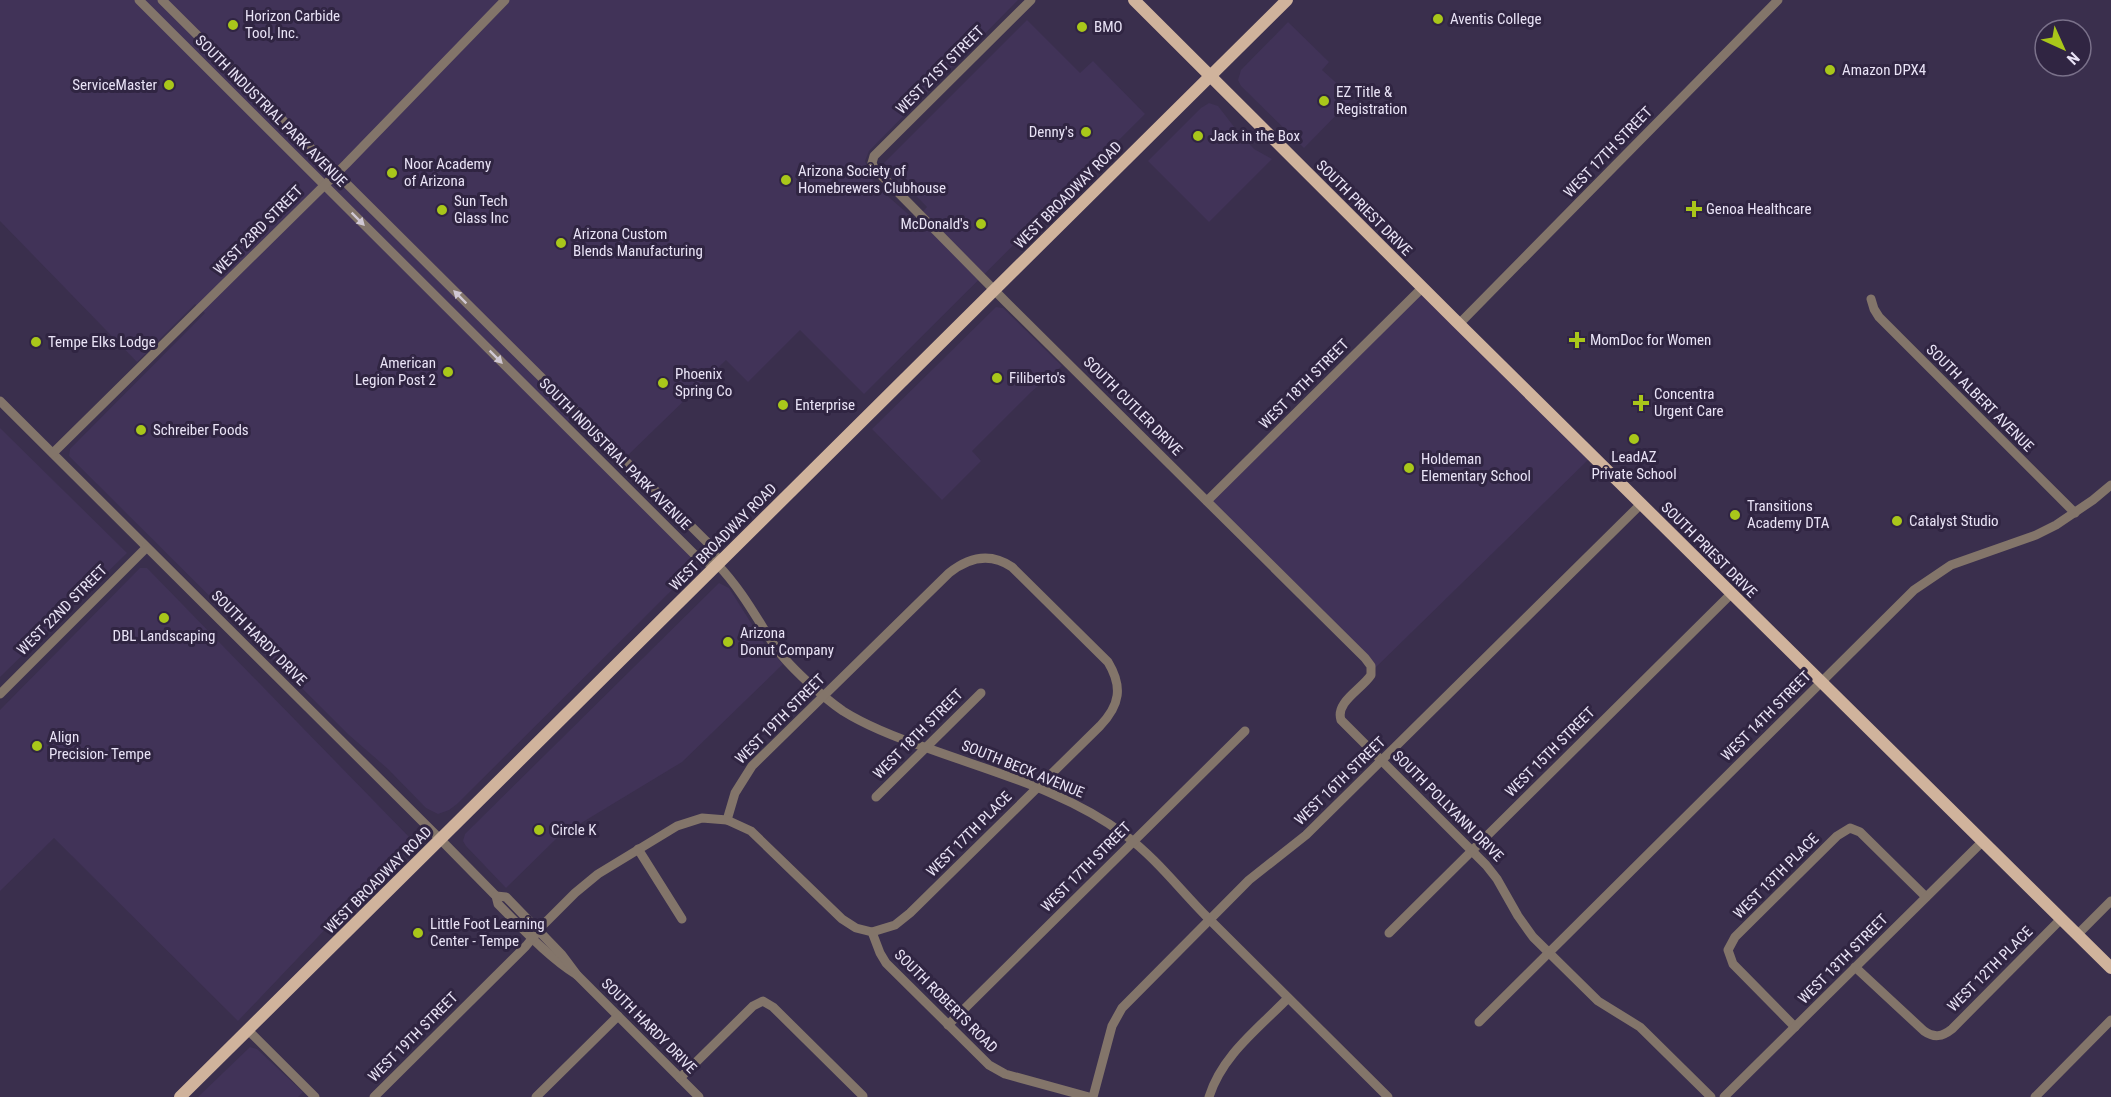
<svg xmlns="http://www.w3.org/2000/svg" width="2111" height="1097" font-family="'Roboto Condensed',sans-serif">
<style>
.built{fill:#413358}
.lines{fill:none;stroke-linecap:round;stroke-linejoin:round}
.minor{stroke:#83756a;stroke-width:9}
.major{stroke:#d0b39c;stroke-width:12}
.oneway{fill:#d0c8d3}
.poi-dot{fill:#a9c71a;stroke:#302542;stroke-width:2}
.labels{text-anchor:middle;stroke-width:6;stroke-linejoin:round;paint-order:stroke}
.poi-label{font-size:15px;fill:#e9e3f6;stroke:#302542;text-anchor:start}
.street-label{font-size:15px;fill:#e9e3f6;stroke:#302542}
</style>
<rect width="100%" height="100%" fill="#3a2f4d"/>
<g class="built">
<path d="M0,0H1018L869,151L865,161L875,185L915,220L927,207L884,163L1027,20L1080,73L1093,61L1145,114L864,394L800,330L748,382L726,360L626,457L579,411L562,428L690,555L693,561L691,571L457,804L449,810L438,814L426,808L388,769L349,735L69,456L70,449L205,313L195,304L137,362L0,221Z"/>
<path d="M1288,22L1329,62L1322,70L1353,98L1304,148L1241,86L1238,80L1241,70Z"/>
<path d="M1209,103L1218,106L1238,132L1254,149L1272,159L1209,222L1148,161L1201,108Z"/>
<path d="M1422,288L1592,456L1372,671L1207,501Z"/>
<path d="M996,307L1003,308L1062,366L1031,392L972,451L981,461L942,500L872,429Z"/>
<path d="M0,428L127,553L0,677Z"/>
<path d="M140,568H147L411,839L238,1021L54,838L0,891V710Z"/>
<path d="M719,583L729,588L765,645L783,664L682,762L558,837L506,888L466,846L463,841L465,834Z"/>
<path d="M250,1047L257,1049L303,1092L298,1097H198Z"/>
</g>
<g class="lines">
<g class="minor">
<path d="M139,0L697,557L706,562L717,564"/>
<path d="M162,0L710,545L715,554L717,564"/>
<path d="M1031,0L874,156L872,163L874,168L1007,303L1365,658L1371,666V675C1362,689 1335,702 1341,720L1486,865L1497,879L1518,916L1533,937L1598,1001L1640,1027L1711,1097"/>
<path d="M1871,299L1874,309L1879,317L2075,513"/>
<path d="M1459,324L1778,0"/>
<path d="M0,401L440,839L496,896L498,904C523,929 547,956 577,975"/>
<path d="M53,453L346,164L505,0"/>
<path d="M1207,501L1422,288"/>
<path d="M717,564C741,589 756,617 774,645C787,665 824,698 843,711C870,728 900,739 930,749C996,773 1068,792 1125,835C1157,859 1180,890 1208,918C1268,978 1328,1037 1388,1097"/>
<path d="M0,694L146,548"/>
<path d="M876,797L981,693"/>
<path d="M727,820L735,793L752,766L949,573C969,557 990,552 1012,567L1108,662C1123,687 1120,705 1100,726L910,913L895,925L872,932"/>
<path d="M638,849L682,919"/>
<path d="M496,896L506,897L562,955L577,975L699,1097"/>
<path d="M1389,933L1732,593"/>
<path d="M2077,935L2111,901"/>
<path d="M1855,967L1924,1031C1934,1038 1942,1037 1952,1029L2061,919"/>
<path d="M1479,1022L1914,590L1951,565L2036,535L2056,525L2093,500L2111,485"/>
<path d="M948,1025L1245,731"/>
<path d="M1795,1027L1733,964L1728,950L1735,937L1837,836L1850,828L1860,832L1926,897"/>
<path d="M248,1030L315,1097"/>
<path d="M680,1078L753,1006L763,1001L773,1007L863,1096"/>
<path d="M374,1097L526,946L544,924L575,893L598,874L677,826L702,818L727,820L751,831L842,919L856,928L872,932L880,953L886,963L989,1065L1005,1074L1089,1097"/>
<path d="M536,1097L618,1016"/>
<path d="M1093,1097L1112,1026L1122,1008L1249,880L1306,835L1641,504"/>
<path d="M1209,1097C1222,1055 1259,1028 1288,998"/>
<path d="M1724,1097L1982,842"/>
<path d="M2035,1097L2111,1020"/>
</g>
<g class="major">
<path d="M1134,0L1459,324L2111,968"/>
<path d="M180,1097L1287,0"/>
</g>
</g>
<defs><path id="oneway-solid" d="M-6-.8H1V-3.2L6.5 0L1 3.2V.8H-6Z" transform="scale(1.5)"/></defs>
<g class="oneway">
<use href="#oneway-solid" transform="translate(358 219) rotate(45)"/>
<use href="#oneway-solid" transform="translate(460 297) rotate(-135)"/>
<use href="#oneway-solid" transform="translate(496 357) rotate(45)"/>
</g>
<g class="poi-dot">
<circle cx="1438" cy="19" r="6"/>
<circle cx="233" cy="25" r="6"/>
<circle cx="1082" cy="27" r="6"/>
<circle cx="1830" cy="70" r="6"/>
<circle cx="169" cy="85" r="6"/>
<circle cx="1324" cy="101" r="6"/>
<circle cx="1086" cy="132" r="6"/>
<circle cx="1198" cy="136" r="6"/>
<circle cx="392" cy="173" r="6"/>
<circle cx="786" cy="180" r="6"/>
<path d="M1691 200h6v6h6v6h-6v6h-6v-6h-6v-6h6z"/>
<circle cx="442" cy="210" r="6"/>
<circle cx="981" cy="224" r="6"/>
<circle cx="561" cy="243" r="6"/>
<path d="M1574 331h6v6h6v6h-6v6h-6v-6h-6v-6h6z"/>
<circle cx="36" cy="342" r="6"/>
<circle cx="448" cy="372" r="6"/>
<circle cx="997" cy="378" r="6"/>
<circle cx="663" cy="383" r="6"/>
<path d="M1638 394h6v6h6v6h-6v6h-6v-6h-6v-6h6z"/>
<circle cx="783" cy="405" r="6"/>
<circle cx="141" cy="430" r="6"/>
<circle cx="1634" cy="439" r="6"/>
<circle cx="1409" cy="468" r="6"/>
<circle cx="1735" cy="515" r="6"/>
<circle cx="1897" cy="521" r="6"/>
<circle cx="164" cy="618" r="6"/>
<circle cx="728" cy="642" r="6"/>
<circle cx="37" cy="746" r="6"/>
<circle cx="539" cy="830" r="6"/>
<circle cx="418" cy="933" r="6"/>
</g>
<g class="labels">
<g class="poi-label">
<text x="245" y="21">Horizon Carbide<tspan x="245" dy="17">Tool, Inc.</tspan></text>
<text x="1450" y="24">Aventis College</text>
<text x="1094" y="32">BMO</text>
<text x="1842" y="75">Amazon DPX4</text>
<text x="157" y="90" text-anchor="end">ServiceMaster</text>
<text x="1336" y="97">EZ Title &amp;<tspan x="1336" dy="17">Registration</tspan></text>
<text x="1074" y="137" text-anchor="end">Denny's</text>
<text x="1210" y="141">Jack in the Box</text>
<text x="404" y="169">Noor Academy<tspan x="404" dy="17">of Arizona</tspan></text>
<text x="798" y="176">Arizona Society of<tspan x="798" dy="17">Homebrewers Clubhouse</tspan></text>
<text x="454" y="206">Sun Tech<tspan x="454" dy="17">Glass Inc</tspan></text>
<text x="1706" y="214">Genoa Healthcare</text>
<text x="969" y="229" text-anchor="end">McDonald's</text>
<text x="573" y="239">Arizona Custom<tspan x="573" dy="17">Blends Manufacturing</tspan></text>
<text x="1590" y="345">MomDoc for Women</text>
<text x="48" y="347">Tempe Elks Lodge</text>
<text x="436" y="368" text-anchor="end">American<tspan x="436" dy="17">Legion Post 2</tspan></text>
<text x="675" y="379">Phoenix<tspan x="675" dy="17">Spring Co</tspan></text>
<text x="1009" y="383">Filiberto's</text>
<text x="1654" y="399">Concentra<tspan x="1654" dy="17">Urgent Care</tspan></text>
<text x="795" y="410">Enterprise</text>
<text x="153" y="435">Schreiber Foods</text>
<text x="1634" y="462" text-anchor="middle">LeadAZ<tspan x="1634" dy="17">Private School</tspan></text>
<text x="1421" y="464">Holdeman<tspan x="1421" dy="17">Elementary School</tspan></text>
<text x="1747" y="511">Transitions<tspan x="1747" dy="17">Academy DTA</tspan></text>
<text x="1909" y="526">Catalyst Studio</text>
<text x="740" y="638">Arizona<tspan x="740" dy="17">Donut Company</tspan></text>
<text x="164" y="641" text-anchor="middle">DBL Landscaping</text>
<text x="49" y="742">Align<tspan x="49" dy="17">Precision- Tempe</tspan></text>
<text x="551" y="835">Circle K</text>
<text x="430" y="929">Little Foot Learning<tspan x="430" dy="17">Center - Tempe</tspan></text>
</g>
<g class="street-label">
<text transform="translate(940 70) rotate(-45)" y="5">WEST 21ST STREET</text>
<text transform="translate(271 111) rotate(45)" y="5">SOUTH INDUSTRIAL PARK AVENUE</text>
<text transform="translate(1608 152) rotate(-46)" y="5">WEST 17TH STREET</text>
<text transform="translate(1068 195) rotate(-45)" y="5">WEST BROADWAY ROAD</text>
<text transform="translate(1364 208) rotate(45)" y="5">SOUTH PRIEST DRIVE</text>
<text transform="translate(258 230) rotate(-45)" y="5">WEST 23RD STREET</text>
<text transform="translate(1304 384) rotate(-45)" y="5">WEST 18TH STREET</text>
<text transform="translate(1980 398) rotate(45)" y="5">SOUTH ALBERT AVENUE</text>
<text transform="translate(1133 406) rotate(45)" y="5">SOUTH CUTLER DRIVE</text>
<text transform="translate(615 454) rotate(45)" y="5">SOUTH INDUSTRIAL PARK AVENUE</text>
<text transform="translate(723 537) rotate(-45)" y="5">WEST BROADWAY ROAD</text>
<text transform="translate(1709 550) rotate(45)" y="5">SOUTH PRIEST DRIVE</text>
<text transform="translate(62 610) rotate(-45)" y="5">WEST 22ND STREET</text>
<text transform="translate(259 638) rotate(45)" y="5">SOUTH HARDY DRIVE</text>
<text transform="translate(1766 716) rotate(-45)" y="5">WEST 14TH STREET</text>
<text transform="translate(780 719) rotate(-45)" y="5">WEST 19TH STREET</text>
<text transform="translate(918 734) rotate(-45)" y="5">WEST 18TH STREET</text>
<text transform="translate(1550 752) rotate(-45)" y="5">WEST 15TH STREET</text>
<text transform="translate(1023 769) rotate(22)" y="5">SOUTH BECK AVENUE</text>
<text transform="translate(1340 781) rotate(-44)" y="5">WEST 16TH STREET</text>
<text transform="translate(1448 806) rotate(45)" y="5">SOUTH POLLYANN DRIVE</text>
<text transform="translate(969 834) rotate(-45)" y="5">WEST 17TH PLACE</text>
<text transform="translate(1086 867) rotate(-45)" y="5">WEST 17TH STREET</text>
<text transform="translate(1776 876) rotate(-45)" y="5">WEST 13TH PLACE</text>
<text transform="translate(378 880) rotate(-45)" y="5">WEST BROADWAY ROAD</text>
<text transform="translate(1843 959) rotate(-45)" y="5">WEST 13TH STREET</text>
<text transform="translate(1990 969) rotate(-45)" y="5">WEST 12TH PLACE</text>
<text transform="translate(946 1001) rotate(45)" y="5">SOUTH ROBERTS ROAD</text>
<text transform="translate(649 1026) rotate(45)" y="5">SOUTH HARDY DRIVE</text>
<text transform="translate(413 1037) rotate(-45)" y="5">WEST 19TH STREET</text>
</g>
</g>
<g transform="translate(2063 48) rotate(135)"><circle r="28" fill="#302542" stroke="#7a718a" stroke-width="1.5"/>
<path d="M0-4.5L10 22L0 15L-10 22Z" fill="#a9c71a"/>
<text y="-9" font-size="16" font-weight="bold" text-anchor="middle" fill="#e9e3f6">N</text>
</g>
</svg>
